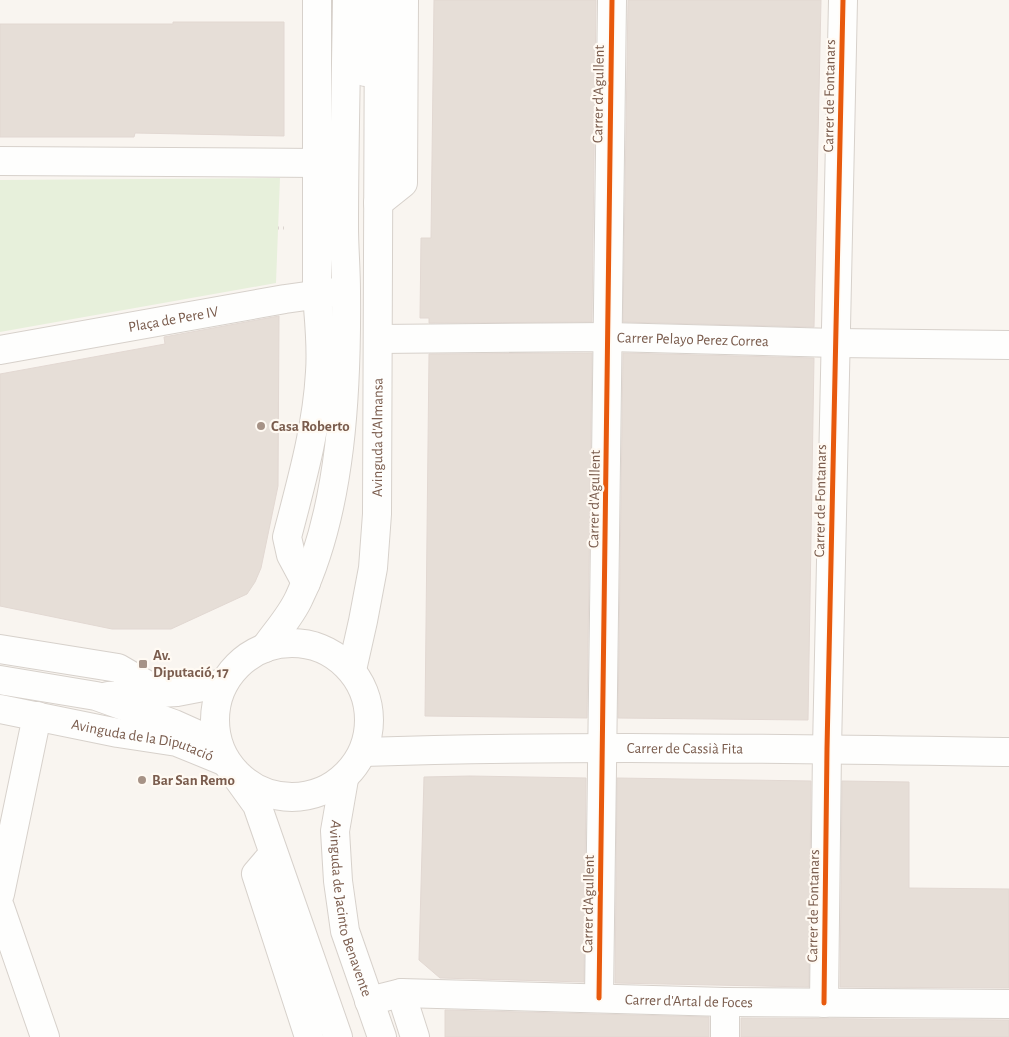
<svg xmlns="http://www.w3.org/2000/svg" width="1009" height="1037" font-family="'Alegreya Sans',sans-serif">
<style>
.green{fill:#e7f0db}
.building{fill:#e6ded7;stroke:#e2d8d2}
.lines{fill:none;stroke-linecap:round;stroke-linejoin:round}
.minor-casing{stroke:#d7d1cb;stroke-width:30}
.tertiary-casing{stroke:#d7d1cb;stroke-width:30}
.path{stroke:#dcd5d0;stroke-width:3;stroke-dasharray:1 4;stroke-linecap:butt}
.minor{stroke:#fefefd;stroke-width:28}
.tertiary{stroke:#fefefd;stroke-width:28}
.cycleway-casing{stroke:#fffaf3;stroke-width:8}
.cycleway{stroke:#e8590c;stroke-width:5}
.poi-dot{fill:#a69286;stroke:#fffaf3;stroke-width:2}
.labels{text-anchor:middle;stroke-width:4.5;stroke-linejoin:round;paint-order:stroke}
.street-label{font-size:15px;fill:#7a5c4d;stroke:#fffaf3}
.poi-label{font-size:15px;font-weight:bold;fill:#7a5c4d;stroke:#fffaf3;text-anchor:start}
</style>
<rect width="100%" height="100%" fill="#f9f5f0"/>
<path class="green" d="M280,178L276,283L0,332V180Z"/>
<g class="building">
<path d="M434,0H596L592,322L429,323V318H420L421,238H431Z"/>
<path d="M628,0H821L814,327L623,322Z"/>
<path d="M173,22H284V136L135,133L134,137H0V24H173Z"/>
<path d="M279,316L278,486L261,568L255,582L247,594L171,629H112L0,606V374L165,344L164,337Z"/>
<path d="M592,353L587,718L425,716L429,354Z"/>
<path d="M623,353L814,358L808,720L618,718Z"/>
<path d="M470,776L586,778L584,982L440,978L419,960L424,777Z"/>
<path d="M617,778L811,781L809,987L615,983Z"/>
<path d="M842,781L909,782V888L1009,889V988L840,987Z"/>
<path d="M445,1010L709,1017V1037H445Z"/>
<path d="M741,1018L1009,1020V1037H741Z"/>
</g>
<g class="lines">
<defs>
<g id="minor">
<path d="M353,0L365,11V72"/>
<path d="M0,161L318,163"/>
<path d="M378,203L403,183L404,0"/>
<path id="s1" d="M378,339L609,337L836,343L1009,345"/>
<path id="s2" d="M0,350L285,299L335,292"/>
<path d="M306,583L291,555L287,537C301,483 317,428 320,372C322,346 319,321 317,295V0"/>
<path d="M0,649L118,668L161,693"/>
<path id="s3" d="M0,709L118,733L177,742L226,762"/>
<path id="s4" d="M363,752C578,745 794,749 1009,752"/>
<path d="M273,854L256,874L309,1037"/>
<path d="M0,894L37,716"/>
<path d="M0,907L45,1037"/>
<path d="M401,993L415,1037"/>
<path d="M599,998L612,0"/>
<path id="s5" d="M369,1001L401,993L725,1002L1009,1004"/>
<path d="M824,1003L827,749L843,0"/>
<path d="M725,1037V1002"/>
</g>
<g id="tertiary">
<circle cx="292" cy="720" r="77"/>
<path d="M265,648C276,632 291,616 299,598C342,509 347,388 346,291C346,269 344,248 344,227C344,151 346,76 347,0"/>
<path id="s6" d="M352,670L363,621L373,568L377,514L379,0"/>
<path d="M0,680L96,696L174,724L203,737L226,762L257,805L338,1037"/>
<path d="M108,696L177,692L224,683"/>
<path id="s7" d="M344,779L335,831L338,881L345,931L382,1037"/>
</g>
</defs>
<use href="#minor" class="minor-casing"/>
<use href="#tertiary" class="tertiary-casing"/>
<path class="path" d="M278,228H286"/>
<use href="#minor" class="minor"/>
<use href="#tertiary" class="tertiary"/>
<defs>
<g id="cycleway">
<path d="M599,998L612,0"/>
<path d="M824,1003L827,749L843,0"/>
</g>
</defs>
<use href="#cycleway" class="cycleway-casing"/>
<use href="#cycleway" class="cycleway"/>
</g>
<g class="poi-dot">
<circle cx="261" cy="426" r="5"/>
<rect x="138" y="659" width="10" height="10" rx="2.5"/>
<circle cx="142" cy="780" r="5"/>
</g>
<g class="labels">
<g class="street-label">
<text transform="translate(598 94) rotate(-89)" y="5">Carrer d'Agullent</text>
<text transform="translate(829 96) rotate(-89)" y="5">Carrer de Fontanars</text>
<text dy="5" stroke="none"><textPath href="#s2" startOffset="176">Plaça de Pere IV</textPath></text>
<text dy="5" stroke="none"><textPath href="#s1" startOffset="315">Carrer Pelayo Perez Correa</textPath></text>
<text dy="5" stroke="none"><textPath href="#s6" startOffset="235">Avinguda d'Almansa</textPath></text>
<text transform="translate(594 499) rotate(-89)" y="5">Carrer d'Agullent</text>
<text transform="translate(820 501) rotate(-89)" y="5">Carrer de Fontanars</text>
<text dy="5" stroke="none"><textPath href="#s3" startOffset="146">Avinguda de la Diputació</textPath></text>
<text dy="5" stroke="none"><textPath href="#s4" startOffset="322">Carrer de Cassià Fita</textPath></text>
<text transform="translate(588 904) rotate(-89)" y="5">Carrer d'Agullent</text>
<text transform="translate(813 906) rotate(-89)" y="5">Carrer de Fontanars</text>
<text dy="5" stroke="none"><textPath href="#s7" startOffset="132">Avinguda de Jacinto Benavente</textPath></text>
<text dy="5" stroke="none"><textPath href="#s5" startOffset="321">Carrer d'Artal de Foces</textPath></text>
</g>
<g class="poi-label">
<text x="271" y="431">Casa Roberto</text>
<text x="153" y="660">Av.<tspan x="153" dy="17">Diputació, 17</tspan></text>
<text x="152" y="785">Bar San Remo</text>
</g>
</g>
</svg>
